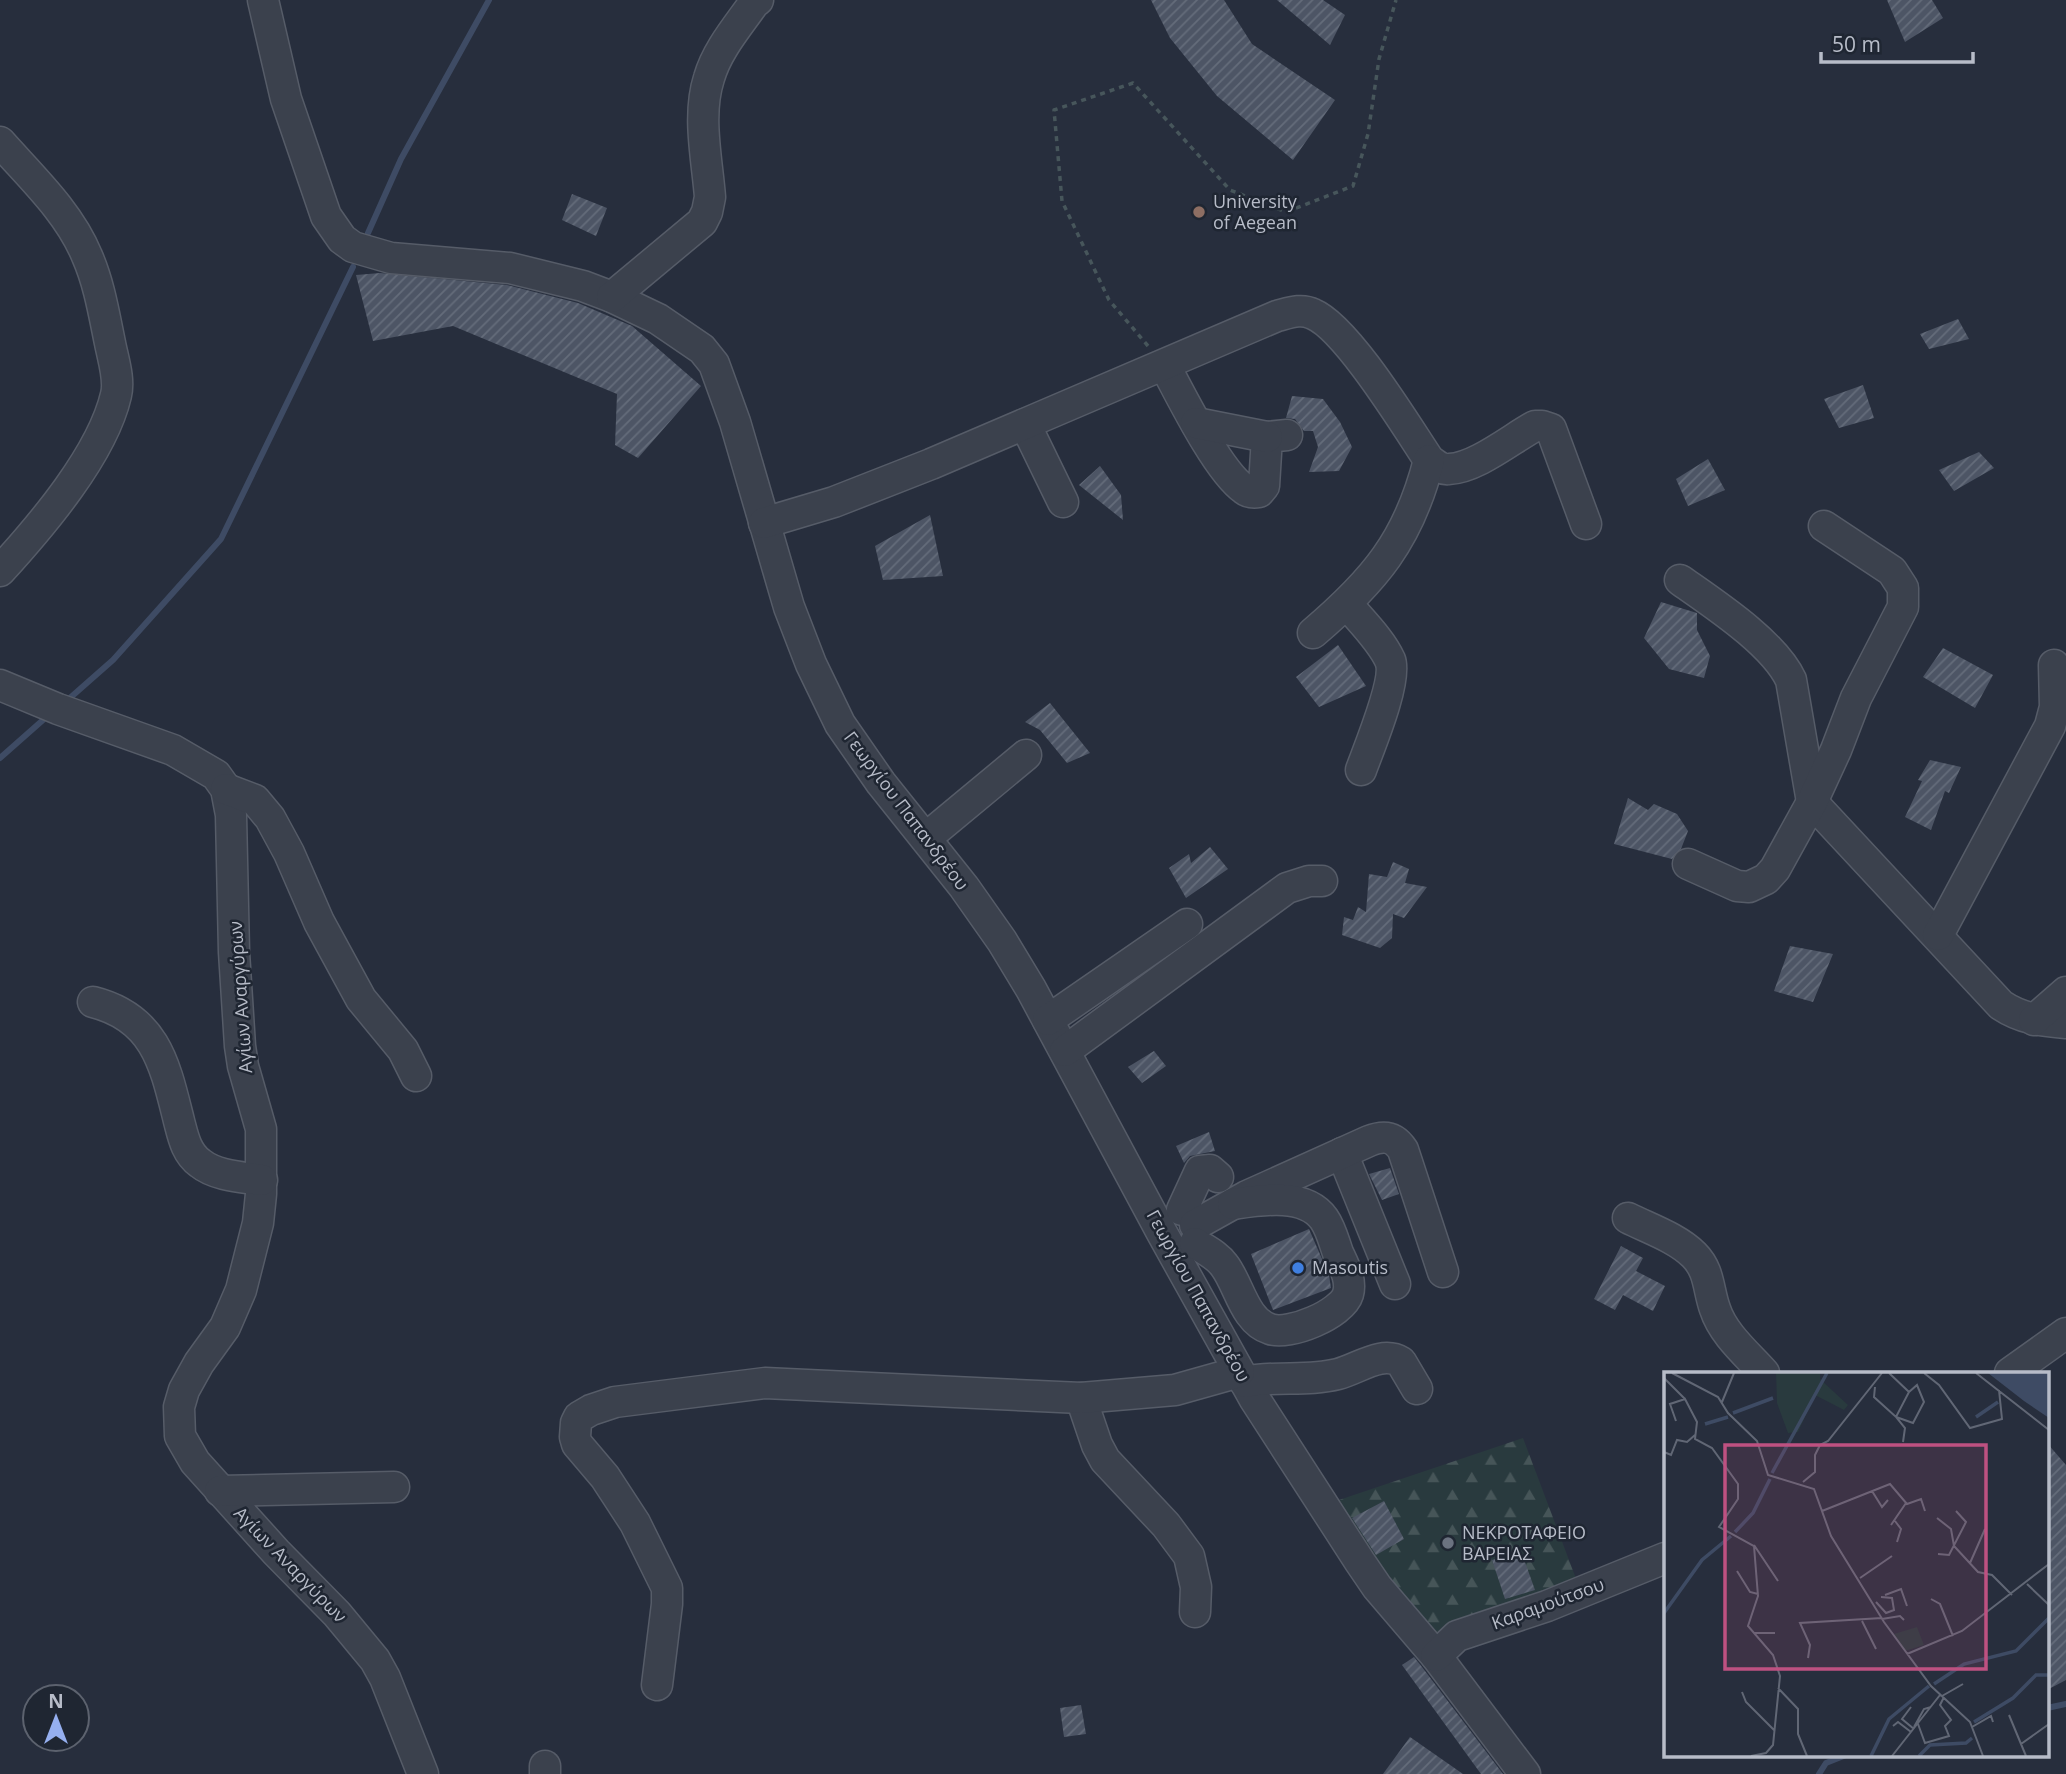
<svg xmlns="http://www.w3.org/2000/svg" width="2066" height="1774" font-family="'Open Sans',sans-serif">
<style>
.forest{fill:url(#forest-firs)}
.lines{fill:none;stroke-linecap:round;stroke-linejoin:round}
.stream{stroke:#3e4b64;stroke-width:6}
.building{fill:url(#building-hatch)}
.minor-casing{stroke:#565c68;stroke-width:33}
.path{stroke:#47565b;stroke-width:3.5;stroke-dasharray:5 5;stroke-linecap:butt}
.minor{stroke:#3b414d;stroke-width:30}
.education-dot{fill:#8d6e63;stroke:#1f2632;stroke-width:2.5}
.shop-dot{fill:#3f7fe0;stroke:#1f2632;stroke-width:2.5}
.worship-dot{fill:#6b7280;stroke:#1f2632;stroke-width:2.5}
.labels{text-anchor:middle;stroke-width:5;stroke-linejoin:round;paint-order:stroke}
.poi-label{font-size:18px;fill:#b7bcc8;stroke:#1f2632;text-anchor:start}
.street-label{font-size:18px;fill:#b7bcc8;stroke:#1f2632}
.inset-river{fill:none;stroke:#3e4b64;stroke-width:3.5}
.inset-road{fill:none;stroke:#616775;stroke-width:2}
.view{fill:#be5181;fill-opacity:0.15;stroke:#be5181;stroke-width:3.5}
.inset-edge{fill:none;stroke:#b7bcc8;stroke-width:3.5}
</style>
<defs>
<pattern id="forest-firs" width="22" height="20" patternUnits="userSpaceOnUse" patternTransform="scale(1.75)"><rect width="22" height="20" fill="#293a3e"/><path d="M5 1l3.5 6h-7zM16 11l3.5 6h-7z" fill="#465558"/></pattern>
<pattern id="building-hatch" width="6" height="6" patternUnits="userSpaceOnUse" patternTransform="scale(1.75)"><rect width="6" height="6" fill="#4d5565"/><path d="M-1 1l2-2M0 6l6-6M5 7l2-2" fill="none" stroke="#646c7a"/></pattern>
</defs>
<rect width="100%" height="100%" fill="#272e3d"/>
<path class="forest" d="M1523,1438L1578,1584L1495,1615L1428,1635L1336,1501Z"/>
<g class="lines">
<g class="stream">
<path d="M368,233L401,159L489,0"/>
<path d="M71,697L113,660L221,539L353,267"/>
<path d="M0,758L43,720"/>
<path d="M2047,1708L2066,1704"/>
<path d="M1819,1774L1826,1763L1846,1755"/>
</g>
</g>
<g class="building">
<path d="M1151,0H1224L1252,44L1335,100L1293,160L1217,96L1170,38Z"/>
<path d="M1277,0H1323L1345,15L1330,45Z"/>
<path d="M1887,0H1932L1943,18L1905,42Z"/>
<path d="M572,194L607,208L596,236L562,220Z"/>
<path d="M380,273L507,285L578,303L632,326L701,386L638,458L615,445L617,394L453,326L373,341L356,275Z"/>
<path d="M1958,319L1969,339L1929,349L1920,334Z"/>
<path d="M1863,385L1874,418L1839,428L1824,399Z"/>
<path d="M1292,396L1323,399L1340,422L1352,447L1339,471L1309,472L1318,447L1313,431H1304L1295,419L1286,418Z"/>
<path d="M1979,452L1994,468L1954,491L1939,470Z"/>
<path d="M1708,459L1725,490L1688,506L1676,479Z"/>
<path d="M1100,466L1121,495L1123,520L1079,485Z"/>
<path d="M930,515L943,576L883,580L875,546Z"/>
<path d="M1661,602L1697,613V630L1710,656L1704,678L1669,669L1644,638Z"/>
<path d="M1338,645L1366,686L1319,707L1296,677Z"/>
<path d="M1943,648L1993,675L1975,708L1923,677Z"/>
<path d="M1050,703L1090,753L1067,763L1040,730L1025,722Z"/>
<path d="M1930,760L1961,767L1949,793L1945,791L1931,830L1905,817L1922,781L1918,780Z"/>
<path d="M1628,798L1648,810L1654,804L1677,814L1688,831L1681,849L1672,859L1614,844Z"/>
<path d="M1210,847L1228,869L1186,898L1169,868L1189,854L1191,863Z"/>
<path d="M1393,862L1409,869L1405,883L1427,887L1404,918L1393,914L1392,938L1380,948L1342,935L1344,917L1353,920L1358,907L1366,912L1369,874L1387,877Z"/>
<path d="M1790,946L1833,954L1813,1002L1774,991Z"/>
<path d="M1154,1051L1166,1066L1142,1083L1128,1067Z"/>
<path d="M1209,1132L1215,1151L1190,1156L1184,1163L1176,1146Z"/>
<path d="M1390,1168L1399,1194L1382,1200L1369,1174Z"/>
<path d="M1309,1229L1329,1275L1331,1288L1273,1310L1251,1254Z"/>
<path d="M1621,1246L1643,1258L1636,1271L1665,1286L1653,1311L1623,1295L1615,1310L1594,1299Z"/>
<path d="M2047,1443L2066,1465V1680L2047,1690Z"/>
<path d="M1384,1501L1404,1539L1376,1555L1352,1518Z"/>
<path d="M1521,1551L1535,1590L1505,1599L1492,1560Z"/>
<path d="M1414,1657L1422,1667L1503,1774H1481L1402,1665Z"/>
<path d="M1081,1705L1086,1734L1064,1737L1060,1708Z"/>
<path d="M1410,1737L1463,1774H1383Z"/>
</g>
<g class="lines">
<defs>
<g id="minor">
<path d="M263,0L286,99L326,216L342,239L353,247L391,258L510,268L583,286L612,297L658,319L702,349L714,364L735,422L789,607L811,664L840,724L881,783L964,887L1002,941L1031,989L1162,1233L1254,1398L1360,1562L1377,1587L1436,1656L1525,1774"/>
<path d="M0,142C31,177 69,212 87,256C99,283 104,314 110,343C113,359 120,379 116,395C102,455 41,526 0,571"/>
<path d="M612,297L702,222L707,212L710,197C707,159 697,115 709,78C717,50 738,26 754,3L758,0"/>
<path d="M1165,366C1181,396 1218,471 1244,489C1249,493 1253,493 1259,492L1264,486L1267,437L1287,435"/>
<path d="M1196,423L1267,437"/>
<path d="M1025,424L1063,502"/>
<path d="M764,523L834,502L931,464L1277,316C1289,313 1301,308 1313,314C1347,328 1407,427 1429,460C1436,465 1441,470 1449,469C1476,468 1511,439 1535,426H1542L1551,429L1586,524"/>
<path d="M1680,580C1714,604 1774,643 1791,680L1812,802L2001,1005C2022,1019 2042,1021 2066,1023"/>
<path d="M1347,604C1361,621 1381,640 1390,660C1398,679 1369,748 1361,770"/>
<path d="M1313,633C1374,581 1409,540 1429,460"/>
<path d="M0,685L58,709L173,750L216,775L226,789L231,815L234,952L240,1046L243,1066L261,1129V1194L258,1223L241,1290L225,1327L199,1363L184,1390L179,1407L180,1436L195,1462L276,1552L337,1614L375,1660L385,1678L423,1774"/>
<path d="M226,789L255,800L270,818L289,853L319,922L361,999L403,1050L416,1076"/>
<path d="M926,838L1026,755"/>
<path d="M1688,864L1737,886L1749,887L1766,879L1775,869L1812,802L1836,750L1856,698L1903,607V588L1892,571L1824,526"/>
<path d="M1938,935L2050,726L2055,707L2054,665"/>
<path d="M93,1002C156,1018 165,1065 179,1121C183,1136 186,1153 200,1163C216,1176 242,1177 262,1180"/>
<path d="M1048,1020L1187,924"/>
<path d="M2034,1020L2066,992"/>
<path d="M1065,1051L1287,888L1309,881H1322"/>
<path d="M1342,1153L1395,1284"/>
<path d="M1182,1210L1200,1171L1210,1170L1218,1177"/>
<path d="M1628,1218C1650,1229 1677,1238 1694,1255C1710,1271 1708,1290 1715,1309C1723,1334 1747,1354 1764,1373"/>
<path d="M1195,1225L1247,1196L1369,1141C1384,1135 1394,1136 1403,1150L1443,1272"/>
<path d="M1195,1243C1205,1250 1217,1255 1224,1265C1239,1284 1244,1321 1270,1329C1289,1336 1342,1314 1348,1294C1352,1280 1344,1266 1338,1253C1334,1242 1331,1229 1324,1219C1305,1192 1260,1200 1233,1204"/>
<path d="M2010,1373L2066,1333"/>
<path d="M1245,1382C1276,1375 1307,1382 1338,1374C1358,1369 1382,1350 1401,1362L1417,1389"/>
<path d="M1081,1398L1097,1445L1105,1460L1166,1525L1189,1556L1196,1587L1195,1612"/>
<path d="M220,1491L394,1487"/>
<path d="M1436,1656L1457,1636L1547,1606L1665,1558"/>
<path d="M657,1685L667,1604V1588L635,1523L605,1477L577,1444L575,1437L576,1423L579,1417L591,1410L615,1402L765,1383L1081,1398L1175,1390L1239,1372"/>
<path d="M545,1774V1766"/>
</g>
</defs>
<use href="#minor" class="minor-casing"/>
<path class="path" d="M1148,346L1109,300L1062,201L1054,110L1133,83L1230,190L1286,212L1353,186L1368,134L1379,59L1396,0"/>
<use href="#minor" class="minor"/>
</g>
<circle class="education-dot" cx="1199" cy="212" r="7"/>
<circle class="shop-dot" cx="1298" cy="1268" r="7"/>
<circle class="worship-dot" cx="1448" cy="1543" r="7"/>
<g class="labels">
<g class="poi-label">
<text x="1213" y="208">University<tspan x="1213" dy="21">of Aegean</tspan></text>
<text x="1312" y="1274">Masoutis</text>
<text x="1462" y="1539">ΝΕΚΡΟΤΑΦΕΙΟ<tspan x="1462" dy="21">ΒΑΡΕΙΑΣ</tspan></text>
</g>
<g class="street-label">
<text transform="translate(906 811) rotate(53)" y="6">Γεωργίου Παπανδρέου</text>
<text transform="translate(241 997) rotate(-94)" y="6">Αγίων Αναργύρων</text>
<text transform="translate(1198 1296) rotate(61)" y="6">Γεωργίου Παπανδρέου</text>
<text transform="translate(290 1565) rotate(46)" y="6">Αγίων Αναργύρων</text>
<text transform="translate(1548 1604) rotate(-20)" y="6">Καραμούτσου</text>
</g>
</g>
<g transform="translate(1664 1372)">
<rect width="385" height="385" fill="#272e3d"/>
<path d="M112,1H156V7L184,33L180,38L151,23L134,60L124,61L113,31ZM253,255L260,273L241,279L230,262Z" fill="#293a3e"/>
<path d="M324,1H385V46L360,29Z" fill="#3e4b64"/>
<path class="inset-river" d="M69,41L109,26M312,45L334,30M41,52L64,45M108,101L163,1M71,160L89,141L106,107M0,241L38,188L67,164M270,312L300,292L352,279L385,246M310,350L349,326L372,303H385M207,384L225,347L265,314M255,384L266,373L302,371L308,366"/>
<path class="inset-road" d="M8,1L54,25L64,41L93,69L104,103L150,117L167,164L220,250L267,314L306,350L319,384M260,1L275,13L306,56L338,47L335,18M312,1L385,58M0,6L21,27M211,15L210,25L232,45L245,20L225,1M58,30L70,1M12,49L6,32L21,27L33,50L31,67L48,76L74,112V127L55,155L90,174L94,224L84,254L109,283L116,304L109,373L102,381L87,384M239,70L241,56L232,45L249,51L260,30L253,13L245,20M0,80L7,83L13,68L23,70L31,63M139,110L151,100V83L156,73L164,69L218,1M208,119L218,135L224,128M158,139L226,112L243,132L257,127L261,139M273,146L287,157L290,174L314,200L328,203L348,223M231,149L237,157L233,170M227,153L242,131M90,173L114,209M274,182L285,183L302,150L292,139M306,191L321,157M73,199L86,220L94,222M196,206L228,184M363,212L385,233M221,223L237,217L243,234M267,227L276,232L289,264M212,230L222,241L230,238L228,226L217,225M218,247L236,244L240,248M198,249L212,277M89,261H111M243,282L298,259L385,192M144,286L146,273L136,251L218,246M114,316L134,337V362L143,384M78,320L82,330L111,359M278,324L299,312M247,335L238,347L250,357M345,343L362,384M254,352L261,371L285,364L281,354L287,348L276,333L280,325M229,354L234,350L247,360M250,355L260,337L267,335M308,355L327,344L329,350M357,372L385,352M228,384L276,323"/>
<path class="view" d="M61,73H322V297H61Z"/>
<rect width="385" height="385" class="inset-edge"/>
</g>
<g transform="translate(56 1718)"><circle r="33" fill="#1f2632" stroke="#5c626e" stroke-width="2"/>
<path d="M0-5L12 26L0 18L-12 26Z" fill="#95afef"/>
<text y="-10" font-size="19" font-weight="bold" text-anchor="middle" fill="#b7bcc8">N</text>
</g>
<path d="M1821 52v10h152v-10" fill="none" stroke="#b7bcc8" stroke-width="3.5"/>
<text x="1832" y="52" font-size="21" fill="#b7bcc8" stroke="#1f2632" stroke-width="5" paint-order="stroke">50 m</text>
</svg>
